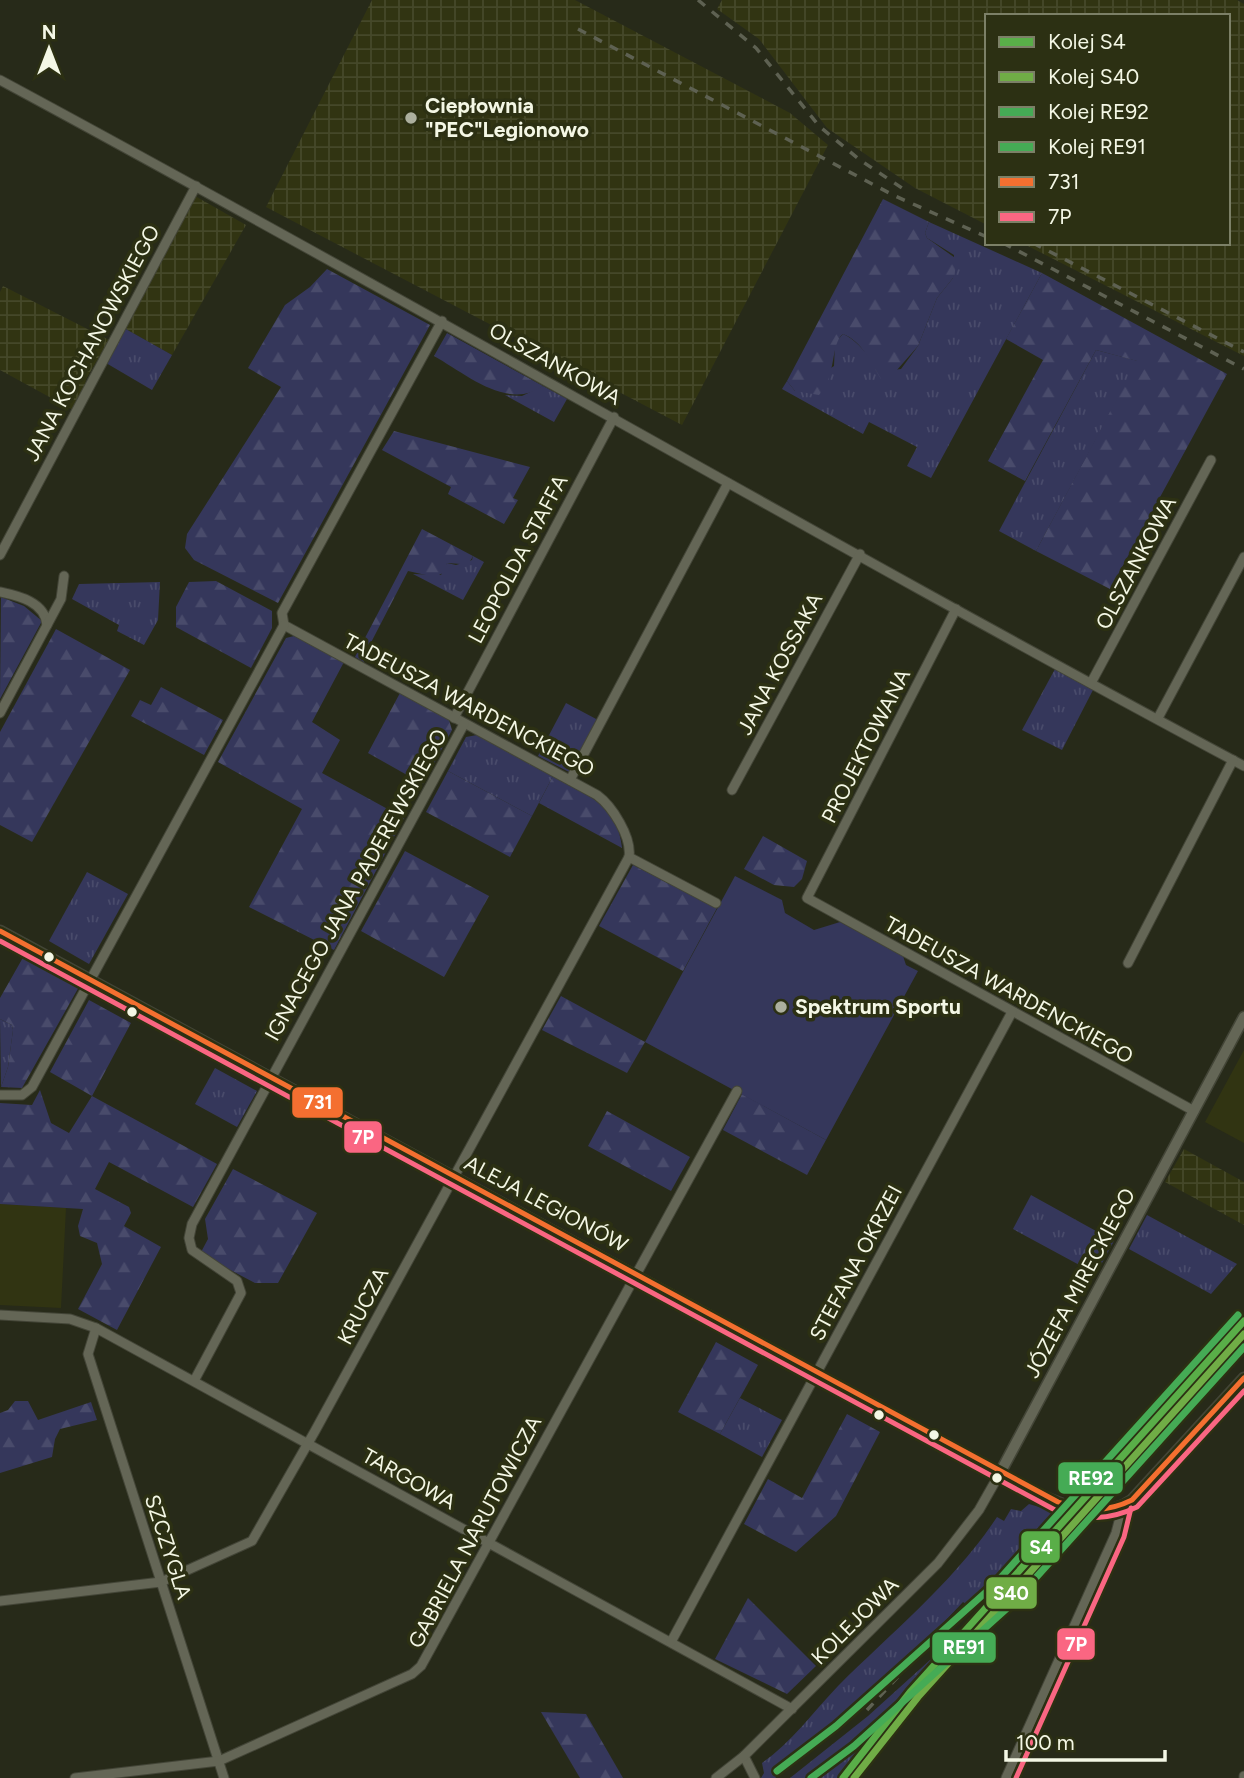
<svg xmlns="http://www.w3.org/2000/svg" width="1244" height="1778" font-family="Figtree,sans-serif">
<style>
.built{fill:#313412}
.industrial{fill:url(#industrial-grid)}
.grass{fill:url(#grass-tufts)}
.forest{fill:url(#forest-firs)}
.pitch{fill:#35375b}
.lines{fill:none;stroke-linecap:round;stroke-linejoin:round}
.minor-casing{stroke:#434537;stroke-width:11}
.tertiary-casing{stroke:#434537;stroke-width:13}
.minor{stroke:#646656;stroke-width:9}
.tertiary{stroke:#646656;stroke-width:10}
.rail{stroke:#5e6152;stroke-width:3.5;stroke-dasharray:9 9;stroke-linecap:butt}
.bus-1-casing{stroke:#2c3013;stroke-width:10}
.bus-2-casing{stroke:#2c3013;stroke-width:10}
.bus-1{stroke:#f46f30;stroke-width:5}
.bus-2{stroke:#fa6682;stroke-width:5}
.rail-1-casing{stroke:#2c3013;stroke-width:12}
.rail-2-casing{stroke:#2c3013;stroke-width:12}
.rail-3-casing{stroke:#2c3013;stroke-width:12}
.rail-4-casing{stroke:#2c3013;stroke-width:12}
.rail-1{stroke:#59ae48;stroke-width:7}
.rail-2{stroke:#70ad46;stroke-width:7}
.rail-3{stroke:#45ab55;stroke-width:7}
.rail-4{stroke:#45ab55;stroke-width:7}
.poi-dot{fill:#acaf9e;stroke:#2c3013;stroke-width:2.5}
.bus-dot{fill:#f4f7e5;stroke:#2c3013;stroke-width:2.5}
.labels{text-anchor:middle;stroke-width:7;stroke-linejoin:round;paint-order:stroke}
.poi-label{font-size:21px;font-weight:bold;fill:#f4f7e5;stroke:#2c3013;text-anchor:start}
.street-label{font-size:21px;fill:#f4f7e5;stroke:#2c3013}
.line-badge{stroke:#2c3013;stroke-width:2.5}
.badge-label{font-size:19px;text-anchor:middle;font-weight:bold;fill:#fff}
</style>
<defs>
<pattern id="industrial-grid" width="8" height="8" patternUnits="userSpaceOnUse" patternTransform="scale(1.75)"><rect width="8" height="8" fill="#313412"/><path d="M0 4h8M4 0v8" fill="none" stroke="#454829"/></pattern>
<pattern id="grass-tufts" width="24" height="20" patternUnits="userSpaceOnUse" patternTransform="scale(1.75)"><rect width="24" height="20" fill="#35375b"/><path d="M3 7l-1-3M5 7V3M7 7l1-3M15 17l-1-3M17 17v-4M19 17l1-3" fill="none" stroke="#494b6b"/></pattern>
<pattern id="forest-firs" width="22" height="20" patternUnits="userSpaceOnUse" patternTransform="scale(1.75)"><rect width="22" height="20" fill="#35375b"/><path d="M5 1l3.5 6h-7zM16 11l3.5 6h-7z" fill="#494b6b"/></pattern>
</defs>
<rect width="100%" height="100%" fill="#272a19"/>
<g class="built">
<path d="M1244,1050V1143L1205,1122Z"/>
<path d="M0,1204L66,1208L61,1308L0,1305Z"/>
</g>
<g class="industrial">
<path d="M372,0H575L790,113L828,145L682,425L266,207Z"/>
<path d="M722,0H1237L1244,4V356L1022,243H1228V16H987V225L915,188L827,128L759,39L717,9Z"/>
<path d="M195,196L246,225L172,355L124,328Z"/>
<path d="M3,286L109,340L86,379L85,388L75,411L0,370V292Z"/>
<path d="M1184,1149L1244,1182V1225L1165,1182Z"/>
</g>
<g class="grass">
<path d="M929,222L1042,273L931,478L907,466L917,447L869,422L863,434L782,389L787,381L795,391L834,366L835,343L843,334C857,340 872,358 877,372L901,369L918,346L937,298L953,278L954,255L927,238L925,233Z"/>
<path d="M124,328L172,355L152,390L106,363Z"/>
<path d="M1096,350L1138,361L1036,551L999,531Z"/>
<path d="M543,386L567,399L554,422L505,395L522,396Z"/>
<path d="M473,556L484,562L463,600L413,574L441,575L447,563L456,565L472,560Z"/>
<path d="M160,582L158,620L144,645L117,631L119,625L72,599L79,584Z"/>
<path d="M1055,669L1093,690L1062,750L1022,730Z"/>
<path d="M566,703L598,720L571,773L538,756Z"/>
<path d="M477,735L553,776L532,816L448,771L466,737Z"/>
<path d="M87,872L128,894L89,964L49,941Z"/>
<path d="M0,1019L12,1025L13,1030L8,1067L1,1087Z"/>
<path d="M215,1068L257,1091L237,1127L195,1104Z"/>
<path d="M1031,1195L1114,1241L1096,1274L1013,1229Z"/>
<path d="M1147,1215L1237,1264L1211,1294L1129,1249Z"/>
<path d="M740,1398L782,1420L762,1457L720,1434Z"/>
<path d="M1029,1504L1056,1512L969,1606L963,1602L896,1673L835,1729L775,1778H761L764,1773L762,1763C792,1742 813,1712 838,1686C893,1631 954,1582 997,1517L1004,1521L1011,1509L1021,1511Z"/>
<path d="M951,1641L890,1711L839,1778H790L868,1716Z"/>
</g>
<g class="forest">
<path d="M883,199L929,222L925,233L927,238L958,260L953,278L937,298L918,346L889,379H881C871,363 862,341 843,334C830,344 837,376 819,395L795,391L787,381Z"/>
<path d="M327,269L430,325L278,603L194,560L185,548L187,534L281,387L248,368L285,305L310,287Z"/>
<path d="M1042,273L1227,374L1110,589L1036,551L1137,361L1096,350L1025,481L988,461L1043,360L1006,339Z"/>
<path d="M447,333L543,386C508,411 466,374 434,356Z"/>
<path d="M394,431L530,467L513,498L518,500L504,524L448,494L451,487L382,450Z"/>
<path d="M422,529L473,556C468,568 458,563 447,563L445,572L435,577L408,571L363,658L364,662L355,657Z"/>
<path d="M216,581L272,611V628L251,668L176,627V607L189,582Z"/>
<path d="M1,597L24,606L42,621L0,699Z"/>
<path d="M56,629L130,670L32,842L0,825V732Z"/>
<path d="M294,636L344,662L312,722L340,740L322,773L404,818L334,950L249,907L302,809L218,762L286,638Z"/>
<path d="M161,687L223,720L204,755L131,716L140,700L151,705Z"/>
<path d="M400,693L449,720L452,730L423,784L368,753Z"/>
<path d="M448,771L532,816L510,857L426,812Z"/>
<path d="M553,776C586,795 618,804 622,848L539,803Z"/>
<path d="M763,836L807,861L802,879L794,887L774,885L744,869Z"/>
<path d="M405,851L489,896L444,977L361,931Z"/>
<path d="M633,865L717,908L683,971L599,926Z"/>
<path d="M25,954L80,985L22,1088L1,1087L8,1067L13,1030L12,1025L0,1019V998Z"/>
<path d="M561,996L645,1042L627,1073L542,1030Z"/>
<path d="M89,1000L131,1023L92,1096L217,1164L193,1207L109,1162L95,1189L129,1207L131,1213L124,1226L161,1247L117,1330L78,1309L102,1264L97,1243L80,1236L78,1226L83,1209L0,1204V1103L32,1105L40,1090L51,1123L69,1133L92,1096L50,1072Z"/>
<path d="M742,1094L826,1140L807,1175L723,1130Z"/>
<path d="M607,1111L690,1157L671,1191L588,1146Z"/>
<path d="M233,1169L317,1213L278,1283H255L200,1254L208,1239L205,1219Z"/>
<path d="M716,1342L758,1365L720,1434L678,1412Z"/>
<path d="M15,1401H28L38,1420L91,1402L97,1420L60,1429L55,1439L52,1457L0,1473V1413L8,1410Z"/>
<path d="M847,1414L880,1432L836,1516L796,1552L744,1524L768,1479L802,1498Z"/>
<path d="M748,1598L816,1666L787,1694L715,1659Z"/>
<path d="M541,1712L586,1714L623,1778H580Z"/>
</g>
<path class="pitch" d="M735,876L782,900L785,913L814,930L840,922L903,956L906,965L918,971L826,1140L645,1042Z"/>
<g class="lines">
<defs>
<g id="minor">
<path d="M0,80C417,304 826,543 1244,766"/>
<path d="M0,555L196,186"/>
<path d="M0,592C19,596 45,602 47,625"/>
<path d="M956,609L807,898L1194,1111"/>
<path d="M284,625L597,795C612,806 632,837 629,857L716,903"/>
<path d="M284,625L282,613L442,321"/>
<path d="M1091,683L1211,460"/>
<path d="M0,713L61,599L64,576"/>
<path d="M454,718L614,417"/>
<path d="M1158,718L1244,557"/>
<path d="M570,780L728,483"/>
<path d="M732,790L860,554"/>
<path d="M1128,963L1233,760"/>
<path d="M0,1095H22L32,1087L284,625"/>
<path d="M0,1315L70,1319L96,1328L792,1709"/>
<path d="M96,1328L88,1354L224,1778"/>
<path d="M194,1381L241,1293L237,1281L192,1250L189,1238L192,1224L464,724"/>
<path d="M0,1601L161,1582L252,1541L315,1431L629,857"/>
<path d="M671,1642L1012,1012"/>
<path d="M744,1756L755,1778"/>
<path d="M75,1778L219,1761L412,1674L421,1666L737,1091"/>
<path d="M716,1778L744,1756L938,1563L979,1510L1000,1473"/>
<path d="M1006,1778L1116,1533L1123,1506"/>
<path d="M1244,1778V1776"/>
</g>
<g id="tertiary">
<path d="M0,931L986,1466C1026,1486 1088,1531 1132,1500L1244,1378"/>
<path d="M1000,1473L1244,1017"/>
</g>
</defs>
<use href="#minor" class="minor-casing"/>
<use href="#tertiary" class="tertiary-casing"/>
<use href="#minor" class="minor"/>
<use href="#tertiary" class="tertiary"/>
<g class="rail">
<path d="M698,0L756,48L819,126L860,160L908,192"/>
<path d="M578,29L895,196L987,237"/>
<path d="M1003,243L1244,369"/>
<path d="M1033,243L1244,352"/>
<path d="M867,1710L964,1606"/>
</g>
<defs>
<path id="bus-1" d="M0,931L1058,1502C1085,1511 1106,1513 1132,1500L1244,1378"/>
<g id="bus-2">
<path d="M0,941L1055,1510C1085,1520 1108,1521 1137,1507L1244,1391"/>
<path d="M1016,1778L1124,1537L1131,1508"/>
</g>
</defs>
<use href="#bus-1" class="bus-1-casing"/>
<use href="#bus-2" class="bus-2-casing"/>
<use href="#bus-1" class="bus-1"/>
<use href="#bus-2" class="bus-2"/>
<defs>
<path id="rail-1" d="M843,1778L911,1691L1244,1321"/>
<path id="rail-2" d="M854,1778L918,1697L1244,1334"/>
<path id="rail-3" d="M777,1771L836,1726L995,1584L1238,1315"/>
<path id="rail-4" d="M811,1778L854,1746L1013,1603L1244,1347"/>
</defs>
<use href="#rail-1" class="rail-1-casing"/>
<use href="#rail-2" class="rail-2-casing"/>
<use href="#rail-3" class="rail-3-casing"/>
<use href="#rail-4" class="rail-4-casing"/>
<use href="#rail-1" class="rail-1"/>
<use href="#rail-2" class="rail-2"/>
<use href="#rail-3" class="rail-3"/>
<use href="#rail-4" class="rail-4"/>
</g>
<g class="poi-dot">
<circle cx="411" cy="118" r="7"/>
<circle cx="781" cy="1007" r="7"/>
</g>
<g class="bus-dot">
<circle cx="49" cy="957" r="6"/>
<circle cx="132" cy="1012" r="6"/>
<circle cx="879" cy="1415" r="6"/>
<circle cx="934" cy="1435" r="6"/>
<circle cx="997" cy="1478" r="6"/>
</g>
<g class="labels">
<g class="poi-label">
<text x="425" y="113">Ciepłownia<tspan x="425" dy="24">"PEC"Legionowo</tspan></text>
<text x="795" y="1014">Spektrum Sportu</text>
</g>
<g class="street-label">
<text transform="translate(92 343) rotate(-62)" y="7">JANA KOCHANOWSKIEGO</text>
<text transform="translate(555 364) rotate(29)" y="7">OLSZANKOWA</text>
<text transform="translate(518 559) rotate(-62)" y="7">LEOPOLDA STAFFA</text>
<text transform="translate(1136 563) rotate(-62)" y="7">OLSZANKOWA</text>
<text transform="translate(780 664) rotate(-62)" y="7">JANA KOSSAKA</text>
<text transform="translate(469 705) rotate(28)" y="7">TADEUSZA WARDENCKIEGO</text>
<text transform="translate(866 746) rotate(-63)" y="7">PROJEKTOWANA</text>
<text transform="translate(356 885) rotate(-61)" y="7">IGNACEGO JANA PADEREWSKIEGO</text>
<text transform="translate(1009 990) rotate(29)" y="7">TADEUSZA WARDENCKIEGO</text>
<text transform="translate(546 1204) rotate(28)" y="7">ALEJA LEGIONÓW</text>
<text transform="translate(856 1263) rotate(-62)" y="7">STEFANA OKRZEI</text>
<text transform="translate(1080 1283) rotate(-62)" y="7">JÓZEFA MIRECKIEGO</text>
<text transform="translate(363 1306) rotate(-62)" y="7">KRUCZA</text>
<text transform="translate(409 1479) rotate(29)" y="7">TARGOWA</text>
<text transform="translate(475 1532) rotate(-62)" y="7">GABRIELA NARUTOWICZA</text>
<text transform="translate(168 1547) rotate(72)" y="7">SZCZYGLA</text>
<text transform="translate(855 1621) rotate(-45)" y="7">KOLEJOWA</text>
</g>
</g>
<g class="line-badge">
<rect x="291" y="1086" width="53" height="33" rx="7" fill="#f46f30"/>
<rect x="343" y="1120" width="40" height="34" rx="7" fill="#fa6682"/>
<rect x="1057" y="1461" width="67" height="34" rx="7" fill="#45ab55"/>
<rect x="1020" y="1530" width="41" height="34" rx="7" fill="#59ae48"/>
<rect x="985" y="1576" width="53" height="34" rx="7" fill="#70ad46"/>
<rect x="1056" y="1627" width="40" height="34" rx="7" fill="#fa6682"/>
<rect x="931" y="1631" width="66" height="33" rx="7" fill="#45ab55"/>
</g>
<g class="badge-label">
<text x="318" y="1109">731</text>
<text x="363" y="1144">7P</text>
<text x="1091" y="1485">RE92</text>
<text x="1041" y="1554">S4</text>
<text x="1011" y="1600">S40</text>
<text x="1076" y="1651">7P</text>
<text x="964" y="1654">RE91</text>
</g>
<rect x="985" y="14" width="245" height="231" fill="#2c3013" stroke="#7c8067" stroke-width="2"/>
<rect x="999" y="37" width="35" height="10" fill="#59ae48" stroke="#7c8067" stroke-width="2"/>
<text x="1048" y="49" font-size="21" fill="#f4f7e5">Kolej S4</text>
<rect x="999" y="72" width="35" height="10" fill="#70ad46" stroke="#7c8067" stroke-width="2"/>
<text x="1048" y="84" font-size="21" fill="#f4f7e5">Kolej S40</text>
<rect x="999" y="107" width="35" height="10" fill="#45ab55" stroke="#7c8067" stroke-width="2"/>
<text x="1048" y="119" font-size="21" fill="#f4f7e5">Kolej RE92</text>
<rect x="999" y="142" width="35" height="10" fill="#45ab55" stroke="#7c8067" stroke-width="2"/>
<text x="1048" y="154" font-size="21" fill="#f4f7e5">Kolej RE91</text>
<rect x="999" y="177" width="35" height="10" fill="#f46f30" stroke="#7c8067" stroke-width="2"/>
<text x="1048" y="189" font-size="21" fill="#f4f7e5">731</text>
<rect x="999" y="212" width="35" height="10" fill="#fa6682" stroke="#7c8067" stroke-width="2"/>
<text x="1048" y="224" font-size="21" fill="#f4f7e5">7P</text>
<g transform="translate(49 49)" stroke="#2c3013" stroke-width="5" paint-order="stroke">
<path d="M0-5L12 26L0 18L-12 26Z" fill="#f4f7e5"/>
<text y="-10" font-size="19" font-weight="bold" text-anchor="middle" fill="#f4f7e5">N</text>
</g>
<path d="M1006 1750v10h159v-10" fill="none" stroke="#f4f7e5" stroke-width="3.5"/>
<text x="1016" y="1750" font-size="21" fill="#f4f7e5" stroke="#2c3013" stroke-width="5" paint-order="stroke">100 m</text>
</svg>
